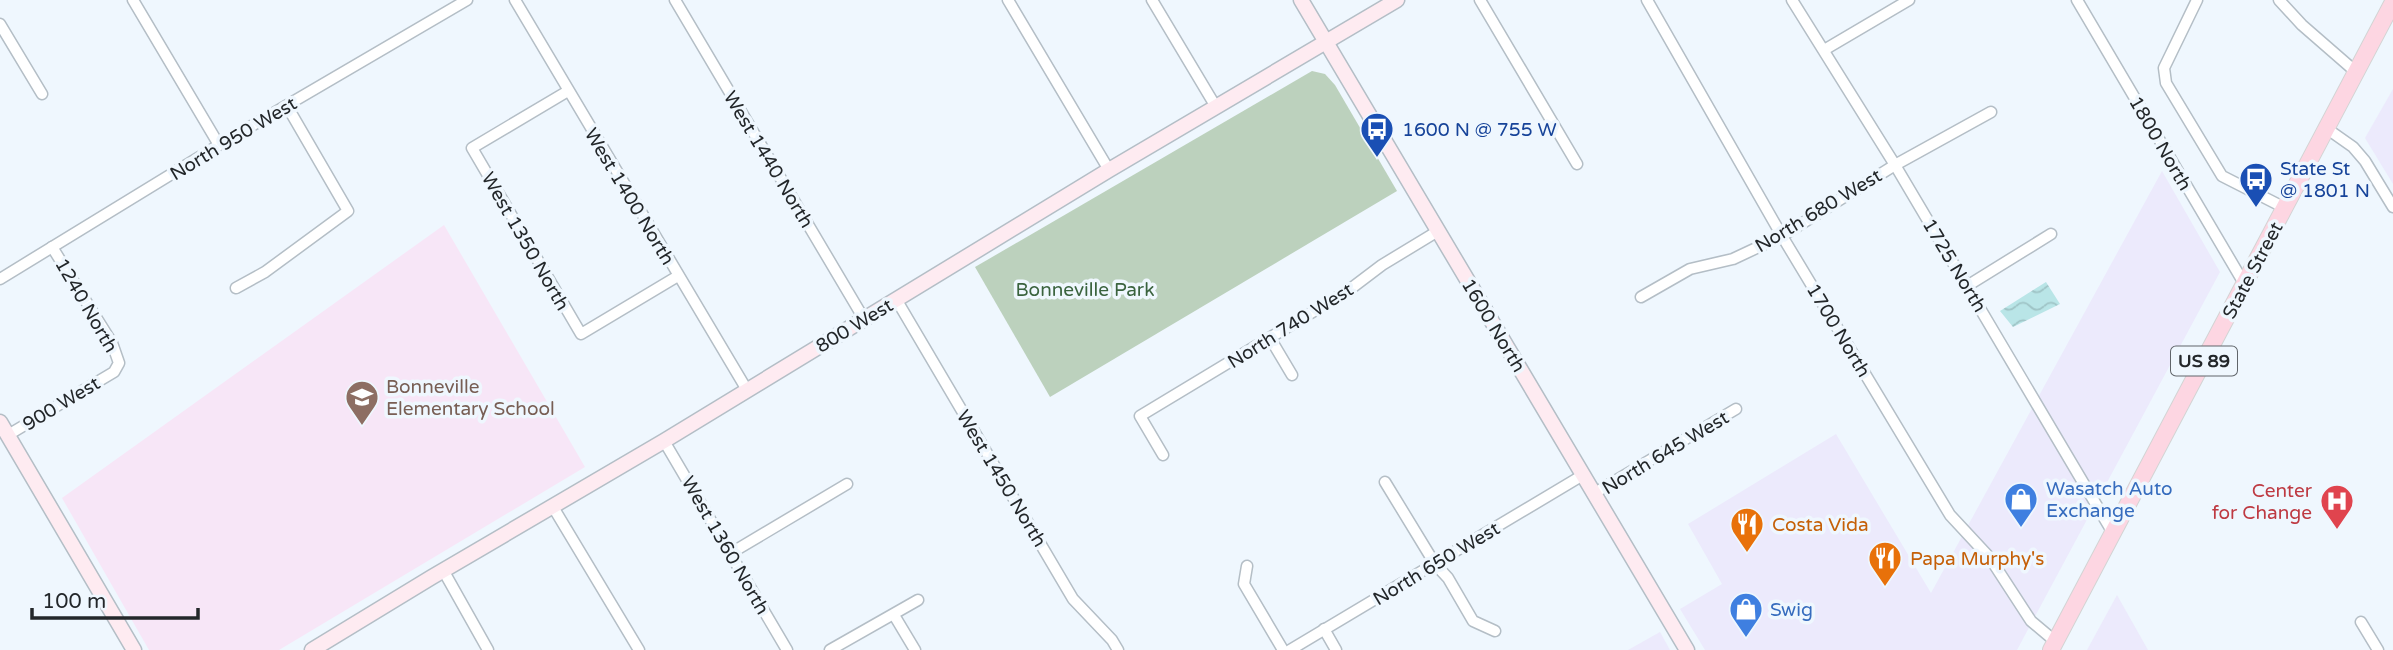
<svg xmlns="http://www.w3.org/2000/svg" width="2393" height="650" font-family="'Varela Round',sans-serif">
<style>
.commercial{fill:#eceafc}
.education{fill:#f7e6f7}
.green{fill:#bcd1bd}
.water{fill:url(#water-waves)}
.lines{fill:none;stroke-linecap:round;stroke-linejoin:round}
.street-casing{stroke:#b4bec6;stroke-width:13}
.secondary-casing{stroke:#b4bec6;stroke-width:17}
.primary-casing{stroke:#d3d4d4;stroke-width:18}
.street{stroke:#fff;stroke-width:10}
.secondary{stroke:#feebf1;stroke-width:14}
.primary{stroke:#fdd6e2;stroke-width:16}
.labels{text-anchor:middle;stroke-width:7;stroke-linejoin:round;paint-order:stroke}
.shield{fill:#eff7fe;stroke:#60656a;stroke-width:2}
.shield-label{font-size:18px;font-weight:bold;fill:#23272a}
.transit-label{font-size:19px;fill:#164399;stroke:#eff7fe;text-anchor:start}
.street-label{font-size:19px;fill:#23272a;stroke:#eff7fe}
.park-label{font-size:19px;fill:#3a633e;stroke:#eff7fe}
.education-label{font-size:19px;fill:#785e54;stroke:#eff7fe;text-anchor:start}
.shop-label{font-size:19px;fill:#366cbe;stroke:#eff7fe;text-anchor:start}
.health-label{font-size:19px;fill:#be3a42;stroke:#eff7fe;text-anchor:end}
.food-label{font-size:19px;fill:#c56008;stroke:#eff7fe;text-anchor:start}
</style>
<defs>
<pattern id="water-waves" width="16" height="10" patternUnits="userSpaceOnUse" patternTransform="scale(1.75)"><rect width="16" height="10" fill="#b9e5e7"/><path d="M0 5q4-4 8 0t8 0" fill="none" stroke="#9fc4c6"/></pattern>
</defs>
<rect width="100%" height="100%" fill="#eff7fe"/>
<g class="commercial">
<path d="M2393,89V184L2365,138Z"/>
<path d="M2162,171L2220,272L2017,650H1705L1680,609L1722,584L1688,524L1836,434L1931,593Z"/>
<path d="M2117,595L2148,650H2087Z"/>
<path d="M1660,632L1670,650H1628Z"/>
</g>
<path class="education" d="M444,225L585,467L279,650H149L62,498Z"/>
<path class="green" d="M1312,71L1325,74L1335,85L1397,191L1050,397L975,267Z"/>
<path class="water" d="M2046,282L2060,304L2013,327L2000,311Z"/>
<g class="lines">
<defs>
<g id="street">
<path d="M133,0L219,145"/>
<path d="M515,0L747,390"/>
<path d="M675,0L864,319"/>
<path d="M1008,0L1109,170"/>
<path d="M1152,0L1216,107"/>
<path d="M1480,0L1577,164"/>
<path d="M1647,0L1782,236L1950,515L1990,558L2031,621L2056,642"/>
<path d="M1792,0L1895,165L2113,533"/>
<path d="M2077,0L2245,285"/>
<path d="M2197,0L2164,68L2166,83L2222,176L2285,208"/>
<path d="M2279,0L2302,25L2356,72"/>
<path d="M0,24L42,94"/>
<path d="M1824,50L1909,0"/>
<path d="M568,91L472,148L581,334L678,276"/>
<path d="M2326,128L2353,147L2365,161L2393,207"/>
<path d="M0,279L219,145L467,0"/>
<path d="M1967,286L2051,234"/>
<path d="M236,288L265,272L348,211L287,106"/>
<path d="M1641,297L1690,269L1733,259L1782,236L1895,165L1991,112"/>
<path d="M896,299L1073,599L1112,640L1118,650"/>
<path d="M1270,338L1292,375"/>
<path d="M8,435L114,372L119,363L112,343L52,247"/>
<path d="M664,441L787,650"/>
<path d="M1163,455L1140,416L1349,290L1382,265L1438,231"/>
<path d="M1385,482L1435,564L1448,578L1473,621L1495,631"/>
<path d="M1593,494L1736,409"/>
<path d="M553,507L639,650"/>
<path d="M731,553L847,484"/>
<path d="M1247,566L1244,584L1283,650"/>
<path d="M443,570L488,650"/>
<path d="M894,615L915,650"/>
<path d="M2361,622L2378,650"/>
<path d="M1324,629L1336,650"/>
<path d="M830,650L918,600"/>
<path d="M1290,650L1583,475"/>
</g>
<g id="secondary">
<path d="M1301,0L1687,650"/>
<path d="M0,422L134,650"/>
<path d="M312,650L432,577L664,441L1109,170L1397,0"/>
</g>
<path id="primary" d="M2051,650L2393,2"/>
</defs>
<use href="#street" class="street-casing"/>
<use href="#secondary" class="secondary-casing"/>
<use href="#primary" class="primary-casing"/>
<use href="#street" class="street"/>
<use href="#secondary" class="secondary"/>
<use href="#primary" class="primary"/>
</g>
<defs>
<symbol id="bus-pin" viewBox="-11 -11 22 30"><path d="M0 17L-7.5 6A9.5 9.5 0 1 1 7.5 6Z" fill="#1a4fb4" stroke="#eff7fe"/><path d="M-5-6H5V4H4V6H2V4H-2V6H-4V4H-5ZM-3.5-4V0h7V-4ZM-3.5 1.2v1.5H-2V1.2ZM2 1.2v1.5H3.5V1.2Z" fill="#fff"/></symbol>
<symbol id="school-pin" viewBox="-11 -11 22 30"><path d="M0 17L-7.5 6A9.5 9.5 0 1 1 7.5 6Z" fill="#8d6e63" stroke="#eff7fe"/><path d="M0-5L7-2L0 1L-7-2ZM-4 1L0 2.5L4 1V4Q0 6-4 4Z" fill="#fff"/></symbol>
<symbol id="shop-pin" viewBox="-11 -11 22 30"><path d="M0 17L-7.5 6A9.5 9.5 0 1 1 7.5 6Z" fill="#3f7fe0" stroke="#eff7fe"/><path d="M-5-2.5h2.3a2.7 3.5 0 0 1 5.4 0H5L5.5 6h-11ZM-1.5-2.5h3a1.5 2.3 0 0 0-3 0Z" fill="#fff"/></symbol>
<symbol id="hospital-pin" viewBox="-11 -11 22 30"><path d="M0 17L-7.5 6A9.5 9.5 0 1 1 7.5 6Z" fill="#e0444e" stroke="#eff7fe"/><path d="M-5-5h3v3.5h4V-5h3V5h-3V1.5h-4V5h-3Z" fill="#fff"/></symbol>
<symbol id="restaurant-pin" viewBox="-11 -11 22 30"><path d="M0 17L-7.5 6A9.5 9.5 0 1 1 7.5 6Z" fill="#e8710a" stroke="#eff7fe"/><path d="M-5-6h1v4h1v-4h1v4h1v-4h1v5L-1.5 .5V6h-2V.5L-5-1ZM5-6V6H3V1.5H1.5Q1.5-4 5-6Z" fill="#fff"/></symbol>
</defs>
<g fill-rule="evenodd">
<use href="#bus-pin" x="1358" y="110" width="38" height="52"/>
<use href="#bus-pin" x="2237" y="160" width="38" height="52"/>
<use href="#school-pin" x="343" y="378" width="38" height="52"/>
<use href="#shop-pin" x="2002" y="480" width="38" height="52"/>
<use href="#hospital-pin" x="2318" y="482" width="38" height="52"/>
<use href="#restaurant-pin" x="1728" y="505" width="38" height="52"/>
<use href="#restaurant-pin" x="1866" y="539" width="38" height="52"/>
<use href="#shop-pin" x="1727" y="590" width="38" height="52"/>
</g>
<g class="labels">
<rect class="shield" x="2171" y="346.5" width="66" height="29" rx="5"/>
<g class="shield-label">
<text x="2204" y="367">US 89</text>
</g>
<g class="transit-label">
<text x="1402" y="136">1600 N @ 755 W</text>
<text x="2280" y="175">State St<tspan x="2280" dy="22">@ 1801 N</tspan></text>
</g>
<g class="street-label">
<text transform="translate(233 138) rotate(-31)" y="7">North 950 West</text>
<text transform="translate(2161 143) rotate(60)" y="7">1800 North</text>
<text transform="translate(769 159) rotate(59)" y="7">West 1440 North</text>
<text transform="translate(630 196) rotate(59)" y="7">West 1400 North</text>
<text transform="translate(1818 210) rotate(-31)" y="7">North 680 West</text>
<text transform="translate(526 241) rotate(60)" y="7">West 1350 North</text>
<text transform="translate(1955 265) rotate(59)" y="7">1725 North</text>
<text transform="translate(2252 270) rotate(-62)" y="7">State Street</text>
<text transform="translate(87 305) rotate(60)" y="7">1240 North</text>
<text transform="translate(854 325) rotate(-31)" y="7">800 West</text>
<text transform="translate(1290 325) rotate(-32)" y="7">North 740 West</text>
<text transform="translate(1494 325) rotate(59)" y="7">1600 North</text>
<text transform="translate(1839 330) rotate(59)" y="7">1700 North</text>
<text transform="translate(61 403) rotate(-31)" y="7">900 West</text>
<text transform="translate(1665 452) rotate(-31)" y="7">North 645 West</text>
<text transform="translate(1002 478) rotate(59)" y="7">West 1450 North</text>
<text transform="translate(726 545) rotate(60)" y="7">West 1360 North</text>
<text transform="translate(1436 563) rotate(-31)" y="7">North 650 West</text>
</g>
<g class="park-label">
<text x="1085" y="296">Bonneville Park</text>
</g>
<g class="education-label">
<text x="386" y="393">Bonneville<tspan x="386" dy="22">Elementary School</tspan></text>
</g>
<g class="shop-label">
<text x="2046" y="495">Wasatch Auto<tspan x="2046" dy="22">Exchange</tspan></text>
<text x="1770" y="616">Swig</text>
</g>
<g class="health-label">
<text x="2312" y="497">Center<tspan x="2312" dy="22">for Change</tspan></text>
</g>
<g class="food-label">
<text x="1772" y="531">Costa Vida</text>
<text x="1910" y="565">Papa Murphy's</text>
</g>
</g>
<path d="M32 608v10h166v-10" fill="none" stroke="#23272a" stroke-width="3.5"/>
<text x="42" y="608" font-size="21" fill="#23272a" stroke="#eff7fe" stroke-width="5" paint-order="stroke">100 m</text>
</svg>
